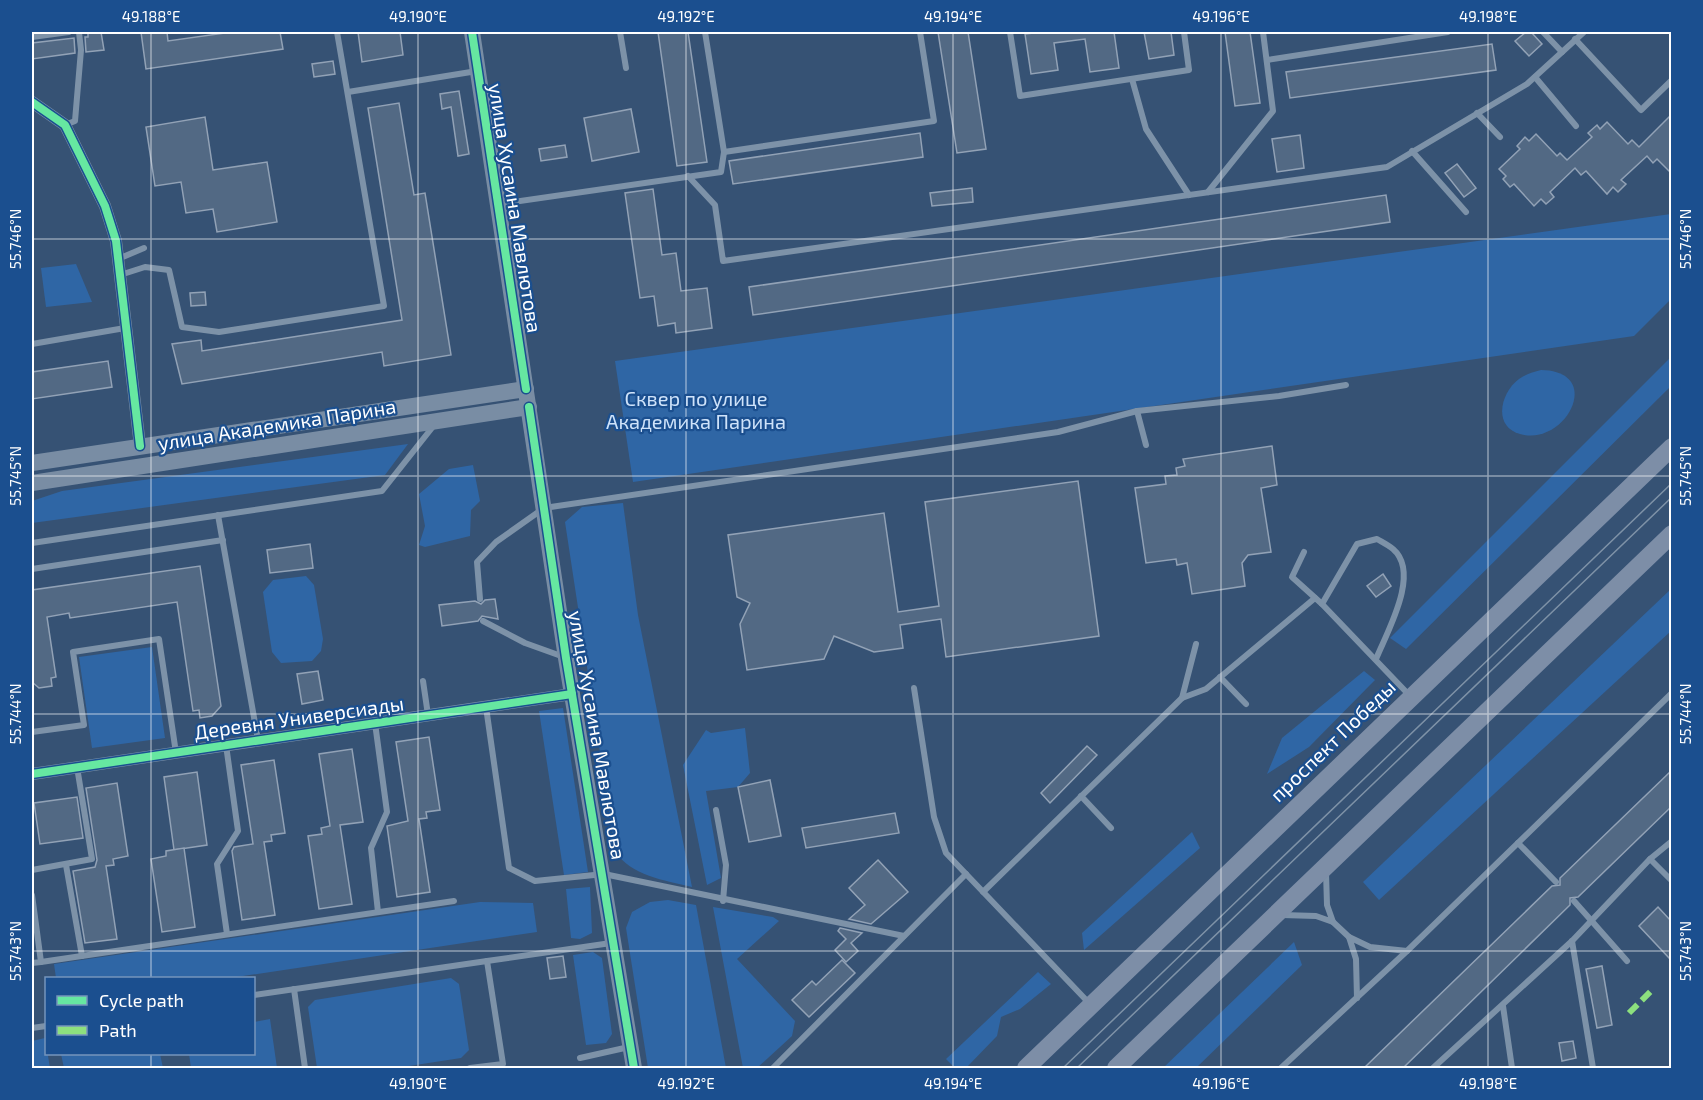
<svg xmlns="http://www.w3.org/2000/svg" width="1703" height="1100" font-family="'Exo 2',sans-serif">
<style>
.green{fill:#2f66a5}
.building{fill:#526984;stroke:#92a2b6;stroke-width:1.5}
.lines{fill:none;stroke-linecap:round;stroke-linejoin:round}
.lane{stroke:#7d92a8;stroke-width:6}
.street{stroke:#7d92a8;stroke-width:12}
.secondary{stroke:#798da4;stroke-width:16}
.primary{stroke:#7d8ea7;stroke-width:18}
.tram{stroke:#7e92a7;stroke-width:1.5}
.quiet{stroke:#8de07e;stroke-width:6;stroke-dasharray:12 6;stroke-linecap:butt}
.cycleway-casing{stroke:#1b4f8f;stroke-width:11}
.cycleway{stroke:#66e7a1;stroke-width:8}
.ticks{fill:none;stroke:#fff;stroke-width:1.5;stroke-opacity:0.45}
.labels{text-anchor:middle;stroke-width:4.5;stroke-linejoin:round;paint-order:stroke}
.street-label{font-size:20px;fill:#fff;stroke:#1b4f8f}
.park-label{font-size:20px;fill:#cfe3fa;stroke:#1b4f8f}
.neatline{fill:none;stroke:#fff;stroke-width:2}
.ticks-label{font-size:15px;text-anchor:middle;fill:#fff}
</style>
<rect width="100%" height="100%" fill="#365274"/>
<g class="green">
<path d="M1671,214V299L1634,336L633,482L615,361Z"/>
<path d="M76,264L92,302L46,307L41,268Z"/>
<path d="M1671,357V386L1406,649L1390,638Z"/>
<path d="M1541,370C1605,371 1566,447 1520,434C1492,426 1501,392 1519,379C1526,374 1533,372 1541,370Z"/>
<path d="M408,444L385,475L32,523V501L62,491Z"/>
<path d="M473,465L480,501L471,510L470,536L425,547L419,545L425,526L419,494L449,469Z"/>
<path d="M623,503L638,615L692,887C664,880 631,876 615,851L565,522L582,507Z"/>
<path d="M306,576L314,585L323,639L321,651L312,661L281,663L272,652L263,592L273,580Z"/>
<path d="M1671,589V631L1379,900L1363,882Z"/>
<path d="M152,647L165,738L92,748L79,657Z"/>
<path d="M1364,671L1375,680L1309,747L1267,774L1282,738Z"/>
<path d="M563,708L588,872L564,875L539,711Z"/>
<path d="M745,728L750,773L738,787L706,791L721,878L707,885L683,765L706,730L711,733Z"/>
<path d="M1192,832L1200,848L1084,950L1082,933Z"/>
<path d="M590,887L592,933L580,939L571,938L566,889Z"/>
<path d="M668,900L696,905L726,1068H648L626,928L632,912L650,902Z"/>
<path d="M480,902L533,903L537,932L230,978H56L54,964Z"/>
<path d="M713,907L773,917L779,921L737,959L795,1021L792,1036L757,1068H743Z"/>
<path d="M1294,942L1302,965L1196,1068H1163Z"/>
<path d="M593,952L602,958L612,1034L606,1043L586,1045L573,955Z"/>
<path d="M1038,972L1051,984L1020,1009L1001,1017L997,1036L966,1068H955L946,1059Z"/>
<path d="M451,978L459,984L469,1050L461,1058L396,1068H317L308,1007L315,1000Z"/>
<path d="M270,1019L277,1068H191L189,1054H254V1022Z"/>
<path d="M45,1038L50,1068H32V1041Z"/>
<path d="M61,1054H160L163,1068H64Z"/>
</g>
<g class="building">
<path d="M88,32H101L104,50L86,52L85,37H88Z"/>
<path d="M141,32H167L168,41L232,32H280L283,49L146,69Z"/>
<path d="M358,32H400L403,55L362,62Z"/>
<path d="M658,32H688L707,162L677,166Z"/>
<path d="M938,32H968L986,149L957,153Z"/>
<path d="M1042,32H1114L1119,68L1090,72L1085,39L1054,43L1058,70L1031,74L1025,34Z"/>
<path d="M1144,32H1171L1174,55L1149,59Z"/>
<path d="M1225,32H1250L1260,103L1235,106Z"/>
<path d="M1526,32H1531L1542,44L1529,56L1515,41Z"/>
<path d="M74,38L75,53L32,59V43Z"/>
<path d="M1492,44L1496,70L1290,98L1286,72Z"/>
<path d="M333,61L335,74L314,77L312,64Z"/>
<path d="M459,91L469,154L458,156L451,107L442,109L440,94Z"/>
<path d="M399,103L414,195L425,193L451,355L384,366L382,352L182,384L172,344L201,340L202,351L402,320L368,108Z"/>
<path d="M631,109L639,152L592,161L584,118Z"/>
<path d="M1671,115V173L1657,159L1653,163L1647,156L1621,180L1626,184L1618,192L1613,187L1607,194L1586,171L1581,175L1575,168L1550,192L1554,197L1546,204L1541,199L1534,206L1514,184L1510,187L1503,179L1506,176L1499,169L1520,149L1517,146L1525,137L1529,141L1536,134L1557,156L1560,153L1567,160L1592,137L1588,133L1597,125L1600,129L1607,122L1628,144L1632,140L1639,147Z"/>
<path d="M205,117L213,170L267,162L277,222L217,232L213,209L186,213L181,182L155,186L146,127Z"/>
<path d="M920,133L923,157L733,184L729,161Z"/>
<path d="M1300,135L1304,168L1277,172L1272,139Z"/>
<path d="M565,145L567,157L541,161L539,149Z"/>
<path d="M1457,164L1476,188L1464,197L1445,173Z"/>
<path d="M972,188L973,202L932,206L930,193Z"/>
<path d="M653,189L662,255L676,253L681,291L707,288L712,328L676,333L675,323L658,326L654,296L640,298L625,193Z"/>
<path d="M1386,195L1390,222L753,315L749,287Z"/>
<path d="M205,292L206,305L191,306L190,293Z"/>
<path d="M108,361L112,387L32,399V372Z"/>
<path d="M1272,446L1277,485L1261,488L1271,552L1248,555L1242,563L1245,586L1192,594L1187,563L1177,565L1176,559L1146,563L1135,488L1166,484L1165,476L1177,475L1176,468L1185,466L1183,459Z"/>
<path d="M1078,481L1099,636L946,657L941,619L900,625L903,648L874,652L834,636L824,659L747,670L740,624L750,603L737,597L728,535L884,513L898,612L939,606L925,502Z"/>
<path d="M310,544L313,568L270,573L267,550Z"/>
<path d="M200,566L221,706L212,716L200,718L199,710L193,711L177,602L70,618L69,613L47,617L56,677L51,678L52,686L39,688L32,682V590Z"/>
<path d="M1383,574L1391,586L1376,597L1367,586Z"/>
<path d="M495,599L498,619L482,616L478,621L442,626L439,605L475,601L481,604L485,600Z"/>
<path d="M318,671L323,700L302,704L297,674Z"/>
<path d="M429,737L440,810L426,812L427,818L419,819L430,892L397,897L387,826L408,821L396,742Z"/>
<path d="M1087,746L1097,755L1050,803L1041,793Z"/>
<path d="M352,749L363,822L340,825L352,904L319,909L308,836L322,834L321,828L330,826L319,754Z"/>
<path d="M274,760L285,833L271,835L272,841L264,842L275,915L242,920L232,851L234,847L253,844L241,765Z"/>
<path d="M1671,771V807L1578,897L1570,898V905L1403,1068H1364L1552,886L1560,885V878Z"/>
<path d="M197,772L207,845L174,850L164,777Z"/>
<path d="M770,780L781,836L749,842L738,787Z"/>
<path d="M117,783L128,856L113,859L114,865L106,866L117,939L85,943L73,871L95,867L97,860L86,788Z"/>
<path d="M77,797L83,838L40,844L34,803Z"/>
<path d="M895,813L899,833L806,848L802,828Z"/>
<path d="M184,848L195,927L162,932L151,859L166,856V851Z"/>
<path d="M878,860L908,892L871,924L849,919L865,905L849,888Z"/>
<path d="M1658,907L1671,921V960L1639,926Z"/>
<path d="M840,928L862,933L851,943L858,951L846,962L835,950L846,939L838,931Z"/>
<path d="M563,956L566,977L550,979L547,958Z"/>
<path d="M842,960L855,973L809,1017L792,1000L812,981L816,985Z"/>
<path d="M1602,966L1612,1025L1597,1028L1586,969Z"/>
<path d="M1573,1041L1576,1058L1562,1061L1559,1043Z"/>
</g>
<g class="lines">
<g class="lane">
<path d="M620,32L626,68"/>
<path d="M1010,32L1020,96L1189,70L1184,32"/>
<path d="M1543,32L1562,52"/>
<path d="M32,37L69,32"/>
<path d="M1575,39L1641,110L1672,80"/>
<path d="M1267,60L1448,32"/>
<path d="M1535,77L1576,126"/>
<path d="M1132,79L1146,129L1189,195"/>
<path d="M348,92L477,71"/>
<path d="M1477,113L1500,137"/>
<path d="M65,125L75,121L81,50L79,32"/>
<path d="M1412,151L1466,212"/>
<path d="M724,152L934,121L920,32"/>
<path d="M688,176L715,205L723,261L1387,167L1527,84L1584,32"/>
<path d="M1208,192L1273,111L1263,32"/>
<path d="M499,204L721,172L724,152L705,32"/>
<path d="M118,259L144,248"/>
<path d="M120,275L145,267L169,270L182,327L219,332L384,306L337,32"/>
<path d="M32,344L125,328"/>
<path d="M1137,411L1146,445"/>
<path d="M218,515L258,740"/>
<path d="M32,543L382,491L435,424"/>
<path d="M1304,552L1292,577L1322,604L1411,697"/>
<path d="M32,569L223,540"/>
<path d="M480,599L477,562L496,542L544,508L1058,432L1137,411L1279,396L1346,385"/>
<path d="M1322,604L1357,544L1377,539C1382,542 1388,545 1393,549C1421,573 1387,632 1376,659"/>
<path d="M483,621L525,643L564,657"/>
<path d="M1220,677L1246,704"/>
<path d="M423,681L428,715"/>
<path d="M914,688L934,817L946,853L1089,1003"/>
<path d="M1182,698L1196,644"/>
<path d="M486,707L509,868L535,881L604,874L904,936"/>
<path d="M375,723L387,812L371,848L378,912"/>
<path d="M32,732L84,725L73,652L159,639L176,753"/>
<path d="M226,745L238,831L217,864L227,934"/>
<path d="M1081,796L1111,828"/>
<path d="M716,810L726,865L723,901"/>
<path d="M1518,843L1556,882"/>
<path d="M1650,859L1672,881"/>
<path d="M66,865L82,956"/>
<path d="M32,870L92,859L77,767"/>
<path d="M983,892L1182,698L1206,689L1315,598"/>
<path d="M32,895L41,962L32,963"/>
<path d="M1574,901L1627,961"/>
<path d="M1282,915L1316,916L1333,922L1327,905L1326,872"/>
<path d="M1333,922L1349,937"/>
<path d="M1572,941L1593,1068"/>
<path d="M487,961L611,943"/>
<path d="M41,962L454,901"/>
<path d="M294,989L305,1068"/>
<path d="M254,995L487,961L503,1064L470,1068"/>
<path d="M1357,998L1356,959L1349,937L1370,947L1407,951"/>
<path d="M1503,1006L1512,1068"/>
<path d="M32,1028L46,1026"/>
<path d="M580,1058L629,1047"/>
<path d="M773,1068L966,874"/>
<path d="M1281,1068L1407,951L1672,693"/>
<path d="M1433,1068L1572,941L1650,859L1672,841"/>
</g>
<g class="street">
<path d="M32,102L65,125L105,206L116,241L140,446"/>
<path d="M32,774L572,694"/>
</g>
<g class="secondary">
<path d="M472,32L566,658L634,1068"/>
<path d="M32,463L526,389"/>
<path d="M32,483L529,407"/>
</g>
<g class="primary">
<path d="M1026,1068L1672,447"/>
<path d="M1116,1068L1672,534"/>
</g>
<g class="tram">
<path d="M1063,1068L1672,483"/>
<path d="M1077,1068L1672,497"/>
</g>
<path class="quiet" d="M1629,1013L1653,989"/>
<defs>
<g id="cycleway">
<path d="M472,32L526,389"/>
<path d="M32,102L65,125L105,206L116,241L140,446"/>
<path d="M529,407L566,658L634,1068"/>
<path d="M32,774L572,694"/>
</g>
</defs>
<use href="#cycleway" class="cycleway-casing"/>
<use href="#cycleway" class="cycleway"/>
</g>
<path class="ticks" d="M151,32V978M418,32V1068M686,32V1068M953,32V1068M1221,32V1068M1488,32V1068M32,239H1672M32,476H1672M32,714H1672M32,951H1672M151,1054V1068"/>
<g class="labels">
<g class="street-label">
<text transform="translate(515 208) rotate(81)" y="7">улица Хусаина Мавлютова</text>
<text transform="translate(277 425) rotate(-9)" y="7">улица Академика Парина</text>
<text transform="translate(299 718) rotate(-8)" y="7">Деревня Универсиады</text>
<text transform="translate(597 735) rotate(80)" y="7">улица Хусаина Мавлютова</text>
<text transform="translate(1333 741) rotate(-44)" y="7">проспект Победы</text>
</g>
<g class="park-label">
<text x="696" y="406">Сквер по улице<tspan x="696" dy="23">Академика Парина</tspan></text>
</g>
</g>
<rect width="1703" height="1100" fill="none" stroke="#1b4f8f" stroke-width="66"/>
<rect x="45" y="977" width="210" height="78" fill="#1b4f8f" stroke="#7695bc" stroke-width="1.5"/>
<rect x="57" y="996" width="30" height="9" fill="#66e7a1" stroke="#7695bc" stroke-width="1.5"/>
<text x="99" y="1007" font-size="18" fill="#ffffff">Cycle path</text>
<rect x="57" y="1026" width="30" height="9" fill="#8de07e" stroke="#7695bc" stroke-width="1.5"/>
<text x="99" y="1037" font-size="18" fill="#ffffff">Path</text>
<rect x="33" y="33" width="1637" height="1034" class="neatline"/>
<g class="ticks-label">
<text x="151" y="22">49.188°E</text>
<text x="418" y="22">49.190°E</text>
<text x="686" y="22">49.192°E</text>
<text x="953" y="22">49.194°E</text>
<text x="1221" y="22">49.196°E</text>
<text x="1488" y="22">49.198°E</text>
<text transform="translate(16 239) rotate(-90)" y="5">55.746°N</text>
<text transform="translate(1686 239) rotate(-90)" y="5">55.746°N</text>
<text transform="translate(16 476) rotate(-90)" y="5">55.745°N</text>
<text transform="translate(1686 476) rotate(-90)" y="5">55.745°N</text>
<text transform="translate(16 714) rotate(-90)" y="5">55.744°N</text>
<text transform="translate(1686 714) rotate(-90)" y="5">55.744°N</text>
<text transform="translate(16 951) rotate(-90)" y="5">55.743°N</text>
<text transform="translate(1686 951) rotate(-90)" y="5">55.743°N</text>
<text x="418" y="1089">49.190°E</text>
<text x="686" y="1089">49.192°E</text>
<text x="953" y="1089">49.194°E</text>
<text x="1221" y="1089">49.196°E</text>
<text x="1488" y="1089">49.198°E</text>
</g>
</svg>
